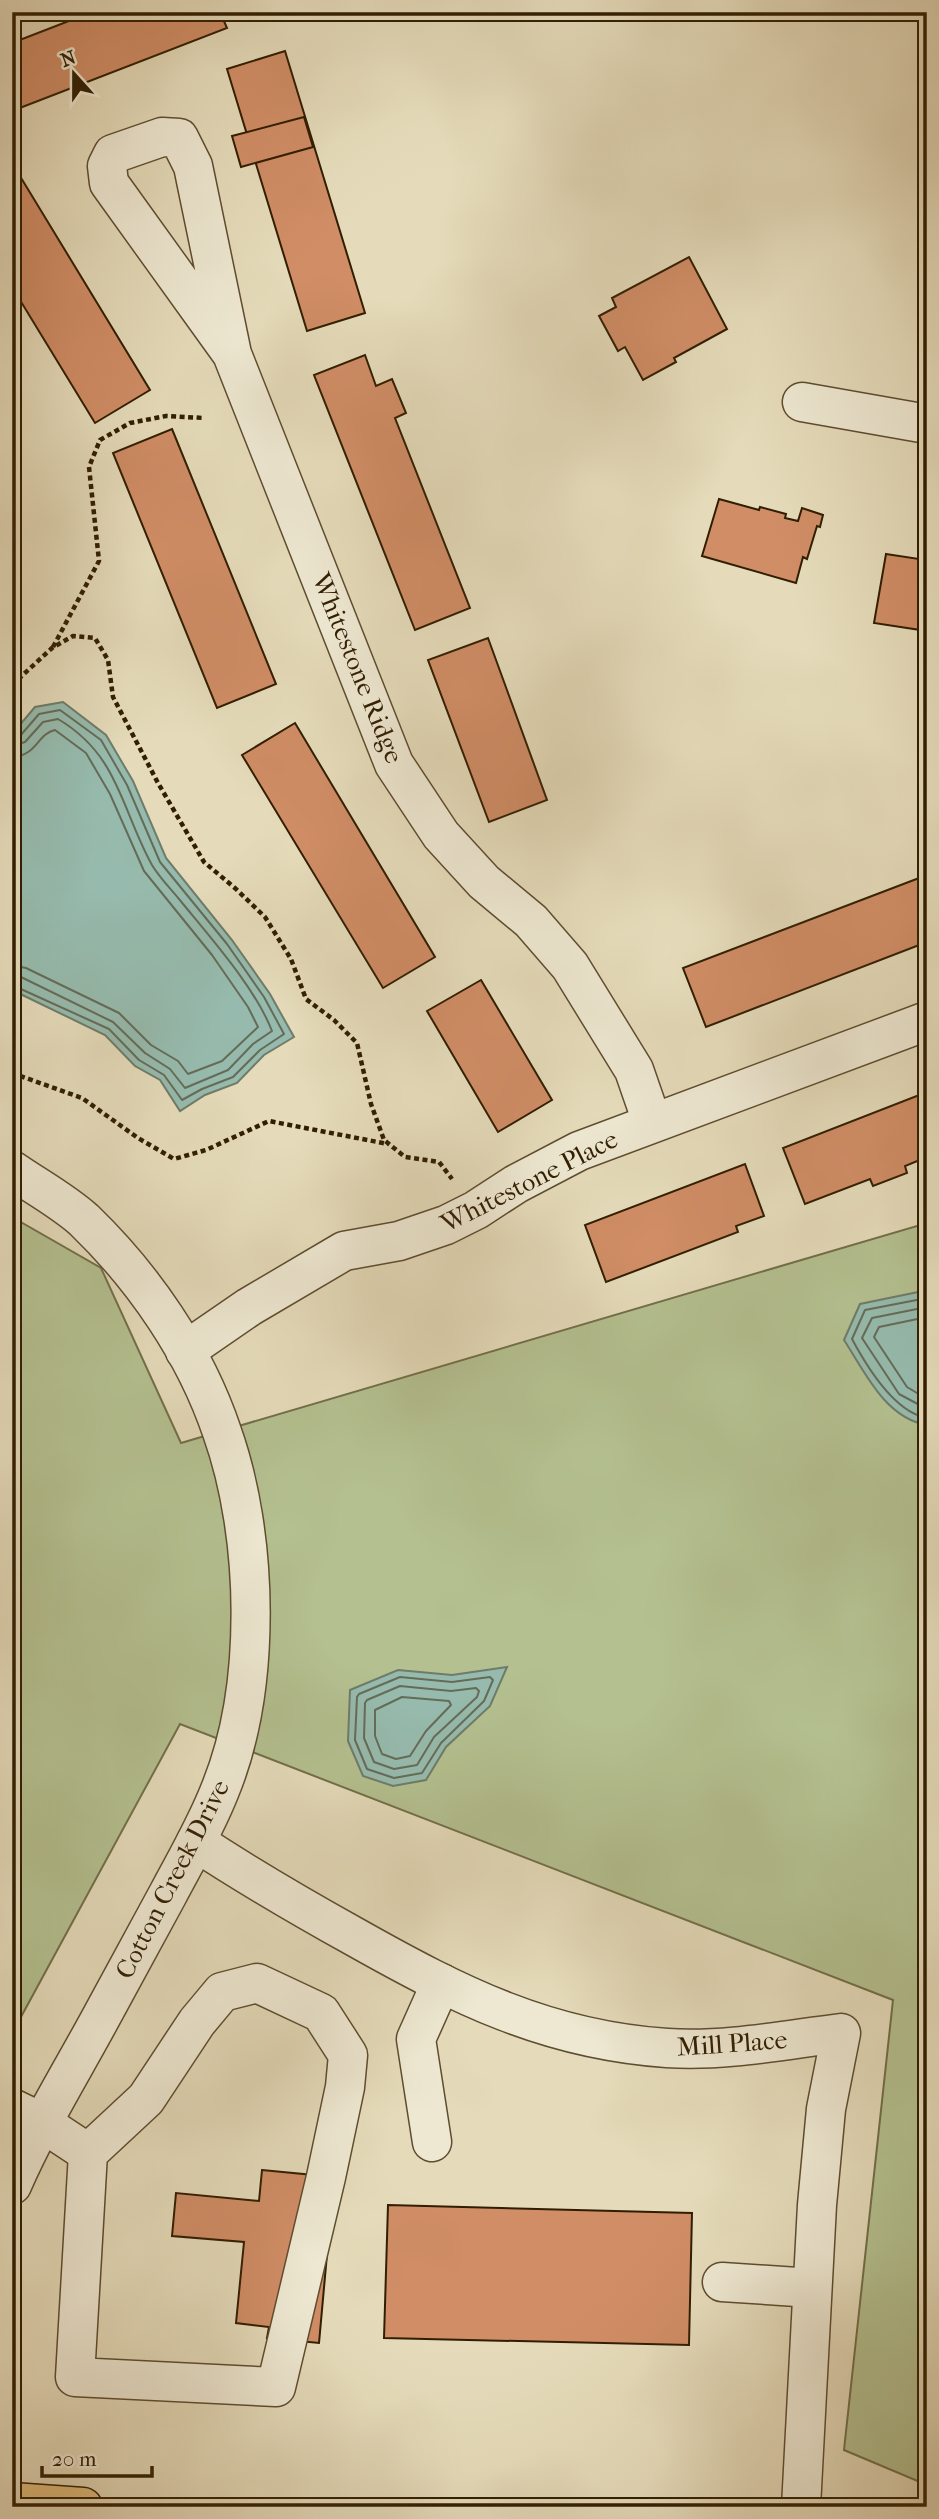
<svg xmlns="http://www.w3.org/2000/svg" width="939" height="2519" font-family="'IM FELL French Canon',serif">
<style>
.green{fill:#b4c090;stroke:#726f49;stroke-width:2}
.water{fill:#96bbae;stroke:#6e7c69;stroke-width:2}
.lines{fill:none;stroke-linecap:round;stroke-linejoin:round}
.shore{stroke:#646c58;stroke-width:2}
.building{fill:#d08d66;stroke:#311e02;stroke-width:2}
.minor-casing{stroke:#5e4d30;stroke-width:41}
.highway-casing{stroke:#311e02;stroke-width:41}
.path{stroke:#311e02;stroke-width:4.5;stroke-dasharray:5 3.5;stroke-linecap:butt}
.minor{stroke:#eee8d2;stroke-width:38}
.highway{stroke:#e2be7d;stroke-width:38}
.labels{text-anchor:middle;stroke-width:5;stroke-linejoin:round;paint-order:stroke}
.street-label{font-size:26px;fill:#311e02;stroke:#eee8d2}
</style>
<rect width="100%" height="100%" fill="#e5dbba"/>
<filter id="stains"><feTurbulence type="fractalNoise" baseFrequency=".00286" numOctaves="4"/><feColorMatrix values="0 0 0 0 .2 0 0 0 0 .09 0 0 0 0 .02 0 0 0 .5 -.17"/></filter>
<radialGradient id="worn" r=".72"><stop offset=".6" stop-color="#630" stop-opacity="0"/><stop offset="1" stop-color="#630" stop-opacity=".3"/></radialGradient>
<path class="green" d="M12,1217L101,1268L181,1443L927,1223V2485L844,2450L893,2000L180,1724L15,2028H12Z"/>
<g class="water">
<path d="M63,702L106,735L133,781L166,858L232,940L270,994L294,1037L264,1055L237,1083L205,1095L180,1111L160,1080L135,1066L105,1035L12,990V734L35,707Z"/>
<path d="M923,1291L927,1292V1425C885,1418 865,1372 844,1340L860,1304Z"/>
<path d="M507,1667L490,1706L446,1747L426,1780L393,1786L363,1776L348,1741L350,1690L398,1670L452,1675Z"/>
</g>
<g class="lines">
<g class="shore">
<path d="M12,738L20,736L39,714L60,710L101,740L127,785L160,862L227,944L264,997L284,1034L260,1050L233,1077L202,1089L182,1100L164,1075L139,1060L109,1029L12,985"/>
<path d="M12,746L25,742L43,722L58,719C119,755 121,809 152,865C159,877 170,888 179,899C209,936 255,987 272,1031L253,1044L228,1070L185,1088L170,1069L145,1053L113,1022L21,977L12,976"/>
<path d="M12,757C37,756 37,734 55,730L86,753L110,794L144,871L212,955L248,1007L258,1027L222,1061L188,1074L178,1061L151,1045L119,1013L26,968L12,965"/>
<path d="M927,1298L865,1310L852,1339C867,1367 894,1412 927,1418"/>
<path d="M927,1307L872,1318L862,1338L899,1394L927,1409"/>
<path d="M927,1317L879,1327L874,1337L907,1387L927,1399"/>
<path d="M400,1677L452,1682L490,1677L493,1680L484,1701L441,1743L422,1773L394,1778L367,1769L355,1740L357,1697L359,1694Z"/>
<path d="M400,1686L451,1691L476,1688L479,1691L477,1697L434,1737L417,1765L394,1769L374,1762L364,1738L365,1703L367,1700Z"/>
<path d="M402,1697L449,1701L451,1705L426,1731L410,1756L396,1759L382,1754L375,1736V1710Z"/>
</g>
</g>
<g class="building">
<path d="M92,12H220L227,28L12,111V43Z"/>
<path d="M285,51L365,313L307,331L227,69Z"/>
<path d="M304,117L313,147L241,167L232,136Z"/>
<path d="M12,163L150,390L95,423L12,287Z"/>
<path d="M689,257L727,329L674,358L676,362L643,380L625,347L618,351L599,316L616,307L612,298Z"/>
<path d="M365,355L376,386L392,379L406,413L395,418L470,608L415,630L314,375Z"/>
<path d="M172,429L276,684L217,708L113,453Z"/>
<path d="M719,499L759,510L760,507L786,514L785,518L798,521L802,508L823,515L820,527L817,526L807,559L803,557L796,583L702,556Z"/>
<path d="M886,554L926,560L927,631L874,623Z"/>
<path d="M488,638L547,800L489,822L428,660Z"/>
<path d="M295,723L435,957L383,988L242,755Z"/>
<path d="M927,875V942L706,1027L683,968Z"/>
<path d="M481,980L552,1100L498,1132L427,1011Z"/>
<path d="M927,1092V1157L905,1166L907,1173L873,1186L870,1179L805,1204L783,1148Z"/>
<path d="M745,1164L764,1216L736,1226L738,1232L606,1282L585,1225Z"/>
<path d="M262,2170L334,2177L319,2343L267,2338L269,2327L236,2323L244,2242L172,2236L176,2193L259,2201Z"/>
<path d="M388,2205L692,2213L689,2345L384,2338Z"/>
</g>
<g class="lines">
<defs>
<g id="minor">
<path d="M232,354L109,183L107,166L113,154L162,137L179,138L193,166L232,354L394,764L441,835L484,882L531,921L570,966L634,1070L652,1122"/>
<path d="M802,402L927,424"/>
<path d="M12,1170C35,1186 63,1201 84,1220C144,1278 195,1352 222,1432C259,1536 262,1688 220,1790C206,1826 186,1860 168,1894C145,1936 122,1979 99,2021C69,2076 37,2128 12,2185"/>
<path d="M185,1351L249,1307L344,1251L399,1241L446,1225L476,1210L516,1184L579,1151L927,1021"/>
<path d="M196,1842C248,1876 301,1907 355,1937C458,1995 547,2040 667,2048C724,2052 784,2040 841,2033L826,2109L817,2205L801,2507"/>
<path d="M257,1983L321,2013L348,2055L345,2087L326,2177L276,2387L75,2377L88,2153L146,2099L197,2022L222,1992Z"/>
<path d="M12,2108L41,2122L88,2153"/>
<path d="M432,2142L416,2039L441,1983"/>
<path d="M722,2282L812,2288"/>
</g>
<path id="highway" d="M12,2502L83,2507"/>
</defs>
<use href="#minor" class="minor-casing"/>
<use href="#highway" class="highway-casing"/>
<g class="path">
<path d="M53,647L99,561L89,467L100,440L130,423L166,416L204,418"/>
<path d="M12,685L52,648L73,636L95,638L108,660L113,697L158,783L204,862L236,889L265,917L291,959L306,999L334,1020L357,1043L371,1104L384,1140L405,1157L439,1162L452,1179"/>
<path d="M12,1073L82,1098L138,1138L174,1159L206,1150L269,1121L388,1144"/>
</g>
<use href="#minor" class="minor"/>
<use href="#highway" class="highway"/>
</g>
<g class="labels">
<g class="street-label">
<text transform="translate(358 668) rotate(68)" y="9">Whitestone Ridge</text>
<text transform="translate(529 1181) rotate(-27)" y="9">Whitestone Place</text>
<text transform="translate(172 1879) rotate(-63)" y="9">Cotton Creek Drive</text>
<text transform="translate(732 2043) rotate(-4)" y="9">Mill Place</text>
</g>
</g>
<rect width="939" height="2519" fill="none" stroke="#e5dbba" stroke-width="42"/>
<rect x="14" y="14" width="911" height="2491" fill="none" stroke="#311e02" stroke-width="3.5"/>
<rect x="21" y="21" width="897" height="2477" fill="none" stroke="#311e02" stroke-width="2"/>
<g transform="translate(74 74) rotate(339)" stroke="#eee8d2" stroke-width="5" paint-order="stroke">
<path d="M0-5L12 26L0 18L-12 26Z" fill="#311e02"/>
<text y="-10" font-size="19" font-weight="bold" text-anchor="middle" fill="#311e02">N</text>
</g>
<path d="M42 2466v10h110v-10" fill="none" stroke="#311e02" stroke-width="3.5"/>
<text x="52" y="2466" font-size="21" fill="#311e02" stroke="#eee8d2" stroke-width="5" paint-order="stroke">20 m</text>
<rect width="100%" height="100%" filter="url(#stains)"/>
<rect width="100%" height="100%" fill="url(#worn)"/>
</svg>
